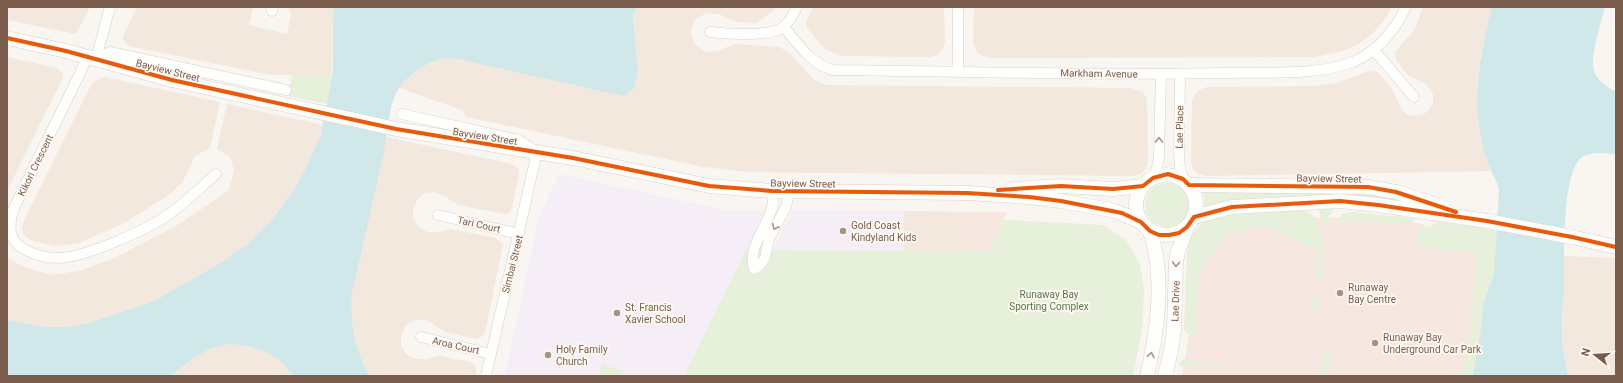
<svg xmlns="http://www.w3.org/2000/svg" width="1623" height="383" font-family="Roboto,sans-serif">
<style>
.residential{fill:#f2e8de}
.commercial{fill:#f6e8e1}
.education{fill:#f6eef6}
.green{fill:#e7f0db}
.water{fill:#d0e8ea}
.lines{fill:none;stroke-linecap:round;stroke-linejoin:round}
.street-casing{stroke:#d7d1cb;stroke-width:11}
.secondary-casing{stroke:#d9d2cb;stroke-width:15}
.street{stroke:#fefefd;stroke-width:10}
.secondary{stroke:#fefefd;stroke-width:14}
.cycleway-casing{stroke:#fffaf3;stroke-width:6}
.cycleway{stroke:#e8590c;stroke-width:4}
.oneway{stroke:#a8958b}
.poi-dot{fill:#a69286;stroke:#fffaf3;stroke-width:1.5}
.labels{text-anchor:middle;stroke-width:3.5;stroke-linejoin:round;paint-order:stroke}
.street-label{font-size:10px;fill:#7a5c4d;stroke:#fffaf3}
.poi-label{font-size:10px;fill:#7a5c4d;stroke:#fffaf3;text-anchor:start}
.park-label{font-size:10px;fill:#537a41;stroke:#fffaf3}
</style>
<rect width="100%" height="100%" fill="#f9f5f0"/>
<g class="residential">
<path d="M7,7H90L76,34L7,20Z"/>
<path d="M137,7H253L249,25L287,34L291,15L289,7H335L333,18L332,75H271L128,46L123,39V36Z"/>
<path d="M637,7H778L756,23L736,22L719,14L707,13L695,19L691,32L694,43L705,52L717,51L735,44L779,47L790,53L814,80L827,85L1131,88L1141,91L1146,96L1147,102L1148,160L1146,169L1141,174L1131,176L747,172L704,167L466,117L462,110L399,88L403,82L415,72L429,63L446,58L635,87L638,70L633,15Z"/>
<path d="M813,7H944L945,42L942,50L937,55L930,57L841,56L826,50L807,28L806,22Z"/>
<path d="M974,7H1391L1388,15L1374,32L1360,43L1346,50L1314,57L988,58L981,55L976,51L973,41Z"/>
<path d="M1423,7H1492L1480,58L1477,83L1478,112L1480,133L1491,171L1206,176L1198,174L1193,169L1191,161L1192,102L1194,95L1199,90L1207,87L1314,86L1337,83L1369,71L1378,72L1392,89L1402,110L1408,115L1415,116L1424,114L1429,110L1433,103V94L1429,88L1424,83L1408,75L1396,60L1395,52L1415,29Z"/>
<path d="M7,57L57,68L63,74V78L7,191Z"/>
<path d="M104,77L220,102L210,148L195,156L183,181L170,194L124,223L79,243L56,246L30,240L24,235L22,229L24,220L91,85L96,81Z"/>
<path d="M227,104L323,125L321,134L305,171L293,191L273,218L248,244L222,262L154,301L89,323L67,327H45L7,320V258L26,268L53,275L82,270L115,258L181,223L229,190L234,170L230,157L217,149Z"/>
<path d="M386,137L512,164L518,169L519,174L512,207L509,213L505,214L458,205L446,197L434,192L425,193L418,199L413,208V218L418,226L427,232H439L451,229L496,238L503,244L486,329L484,335L477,339L445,332L432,323L424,319L413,321L405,326L401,337V346L406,354L415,359H425L440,356L470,362L475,365L476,369V376H369L359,356L353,335L351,315L352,293Z"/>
<path d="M904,211L967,212V251H904Z"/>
<path d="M1564,256L1616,258V376H1568L1564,356L1562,331Z"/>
<path d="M230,344L247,346L264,351L278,359L294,376H170L195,357L210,349Z"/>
</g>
<g class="commercial">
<path d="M967,212H1007L989,251H967Z"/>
<path d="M1396,216L1496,249L1494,275L1484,301L1481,327L1473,376H1182L1190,330L1193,285L1213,239L1261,219Z"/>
</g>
<g class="education">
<path d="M559,174L726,210L767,211L684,376H505L539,217Z"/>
<path d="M793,209L904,211V251L773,250Z"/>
</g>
<g class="green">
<path d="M292,75H332L327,104L288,96Z"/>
<circle cx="1167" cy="205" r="22"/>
<path d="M1204,192H1374L1470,219L1331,195L1271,197L1242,200L1205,209Z"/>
<path d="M1325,208L1334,210L1329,216L1327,231L1318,209Z"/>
<path d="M1299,211C1303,211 1308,211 1311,214C1323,222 1322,263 1323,276L1320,281L1316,283L1318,251L1265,225L1228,235L1203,264L1200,274L1195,326L1198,328L1194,337L1184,331L1187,250L1193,233L1203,223L1216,216L1229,212Z"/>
<path d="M1353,212L1416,219L1407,224L1351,221L1339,224L1342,214Z"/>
<path d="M1004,220L1104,225L1126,240L1140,264L1144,289L1142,330L1133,376H684L746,250L988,251Z"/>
<path d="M1437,222L1477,227L1497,231L1494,275L1484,301L1473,376H1457L1469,350L1477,253L1416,247L1418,227H1430Z"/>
<path d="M1315,292L1320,296L1318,311L1313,313Z"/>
<path d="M1327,350L1333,353L1332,359L1324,376H1317L1323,363L1322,355L1324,351Z"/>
<path d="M1185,359L1222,364L1221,367L1192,365L1185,367L1178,365L1182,360Z"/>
<path d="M602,364L623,371L622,376H598Z"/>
</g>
<g class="water">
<path d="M335,7H637L633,15L638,70L635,87L624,96L462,60L446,58L429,63L415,72L403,82L396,93L391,107L384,152L352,293C350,327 354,346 369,376H294L278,359L264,351L247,346L230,344L210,349L195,357L170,376H7V320L45,327H67L89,323L154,301L222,262L248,244L273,218L293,191L305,170L321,134L333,71V17Z"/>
<path d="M1492,7H1605C1601,23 1590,56 1594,71C1597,80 1607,88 1616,91V154C1604,154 1586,150 1578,161C1562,182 1564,262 1564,291C1563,304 1561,317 1562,331C1562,346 1565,361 1568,376H1473L1481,327L1484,301L1494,275L1499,190C1498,182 1494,178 1491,170C1486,159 1482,144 1480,132C1472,89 1482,48 1492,7Z"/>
</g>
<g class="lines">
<defs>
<g id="street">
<path d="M958,7V71"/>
<path d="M272,11V7"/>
<path d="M784,27C798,44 810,63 832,70C964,71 1096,76 1227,73C1264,72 1318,76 1353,62C1378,51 1394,32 1406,7"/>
<path d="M710,32C727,34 770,37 783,27C789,23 794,13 797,7"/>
<path d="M1374,50L1414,97"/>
<path d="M86,56L83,67L13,210C9,226 8,241 24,249C36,256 46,258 59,258C86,257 150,229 172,212C187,201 201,187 216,174"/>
<path d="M96,59L110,52L286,90"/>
<path d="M96,59L110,7"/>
<path d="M1180,74L1179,152L1180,169L1183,179"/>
<path d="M402,114L518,140L537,152L486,376"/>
<path d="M1153,178L1157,168L1159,157L1161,74"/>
<path d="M772,191C772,195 773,200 773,204C769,226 747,246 754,269L760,265L765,258L769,239L786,207L789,191"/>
<path d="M438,215L519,234"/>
<path d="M421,337L491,354"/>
</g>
<g id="secondary">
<path d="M7,38L66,51L172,80L396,129L573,158L709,186L772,191L967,193L1029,197L1061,201L1115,211L1141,222"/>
<circle cx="1166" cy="205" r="30"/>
<path d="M1189,185L1368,187L1396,192L1444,208"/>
<path d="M1012,189L1061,186L1113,189L1143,186"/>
<path d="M1194,217L1232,207L1340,201L1378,205L1487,221L1572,237L1616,247"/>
<path d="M1147,376C1158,329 1165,277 1150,231"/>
<path d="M1165,376L1171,351L1174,329L1176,262L1178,251L1187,227"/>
</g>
</defs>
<use href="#street" class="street-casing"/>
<use href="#secondary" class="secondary-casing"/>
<use href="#street" class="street"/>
<use href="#secondary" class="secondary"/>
<defs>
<g id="cycleway">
<path d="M7,38L66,51L172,80L396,129L573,158L709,186L772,191L967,193L1029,197L1061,201L1122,213L1141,222L1150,231L1159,235H1169L1179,233L1187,227L1194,217L1232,207L1340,201L1378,205L1487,221L1572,237L1616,247"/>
<path d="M998,190L1061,186L1113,189L1143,186L1153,178L1168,174L1183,179L1189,185L1368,187L1396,192L1456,212"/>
</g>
</defs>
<use href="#cycleway" class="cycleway-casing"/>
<use href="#cycleway" class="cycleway"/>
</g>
<defs><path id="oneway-chevron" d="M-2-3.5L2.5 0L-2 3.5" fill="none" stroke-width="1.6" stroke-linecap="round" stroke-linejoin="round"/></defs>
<g class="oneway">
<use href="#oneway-chevron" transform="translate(1159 140) rotate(-89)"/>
<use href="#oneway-chevron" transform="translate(775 227) rotate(117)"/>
<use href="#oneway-chevron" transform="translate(1176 264) rotate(93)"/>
<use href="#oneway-chevron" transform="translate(1151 355) rotate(-79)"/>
</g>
<g class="poi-dot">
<circle cx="843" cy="231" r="4"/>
<circle cx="1340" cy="293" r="4"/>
<circle cx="617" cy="313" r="4"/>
<circle cx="1375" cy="343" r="4"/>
<circle cx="548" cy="355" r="4"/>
</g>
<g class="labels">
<g class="street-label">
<text transform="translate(168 70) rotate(14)" y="4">Bayview Street</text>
<text transform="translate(1099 73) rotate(1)" y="4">Markham Avenue</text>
<text transform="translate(1179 127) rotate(-89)" y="4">Lae Place</text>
<text transform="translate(485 136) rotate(9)" y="4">Bayview Street</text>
<text transform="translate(35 165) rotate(-64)" y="4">Kikori Crescent</text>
<text transform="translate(1329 178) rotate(1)" y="4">Bayview Street</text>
<text transform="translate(803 183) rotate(1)" y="4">Bayview Street</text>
<text transform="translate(479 224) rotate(13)" y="4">Tari Court</text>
<text transform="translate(512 264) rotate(-76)" y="4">Simbai Street</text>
<text transform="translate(1175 301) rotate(-88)" y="4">Lae Drive</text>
<text transform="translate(456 345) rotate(13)" y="4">Aroa Court</text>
</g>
<g class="poi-label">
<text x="851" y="229">Gold Coast<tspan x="851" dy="12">Kindyland Kids</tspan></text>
<text x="1348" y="291">Runaway<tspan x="1348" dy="12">Bay Centre</tspan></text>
<text x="625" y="311">St. Francis<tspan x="625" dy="12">Xavier School</tspan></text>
<text x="1383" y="341">Runaway Bay<tspan x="1383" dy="12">Underground Car Park</tspan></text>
<text x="556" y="353">Holy Family<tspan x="556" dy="12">Church</tspan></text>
</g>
<g class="park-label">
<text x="1049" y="298">Runaway Bay<tspan x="1049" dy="12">Sporting Complex</tspan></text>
</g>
</g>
<rect width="1623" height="383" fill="none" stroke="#7a5c4d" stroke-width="16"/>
<g transform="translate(1595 355) rotate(287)" stroke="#fffaf3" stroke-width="3" paint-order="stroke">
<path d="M0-3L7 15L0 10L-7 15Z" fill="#7a5c4d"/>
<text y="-6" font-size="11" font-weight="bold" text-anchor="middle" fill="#7a5c4d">N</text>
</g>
</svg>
